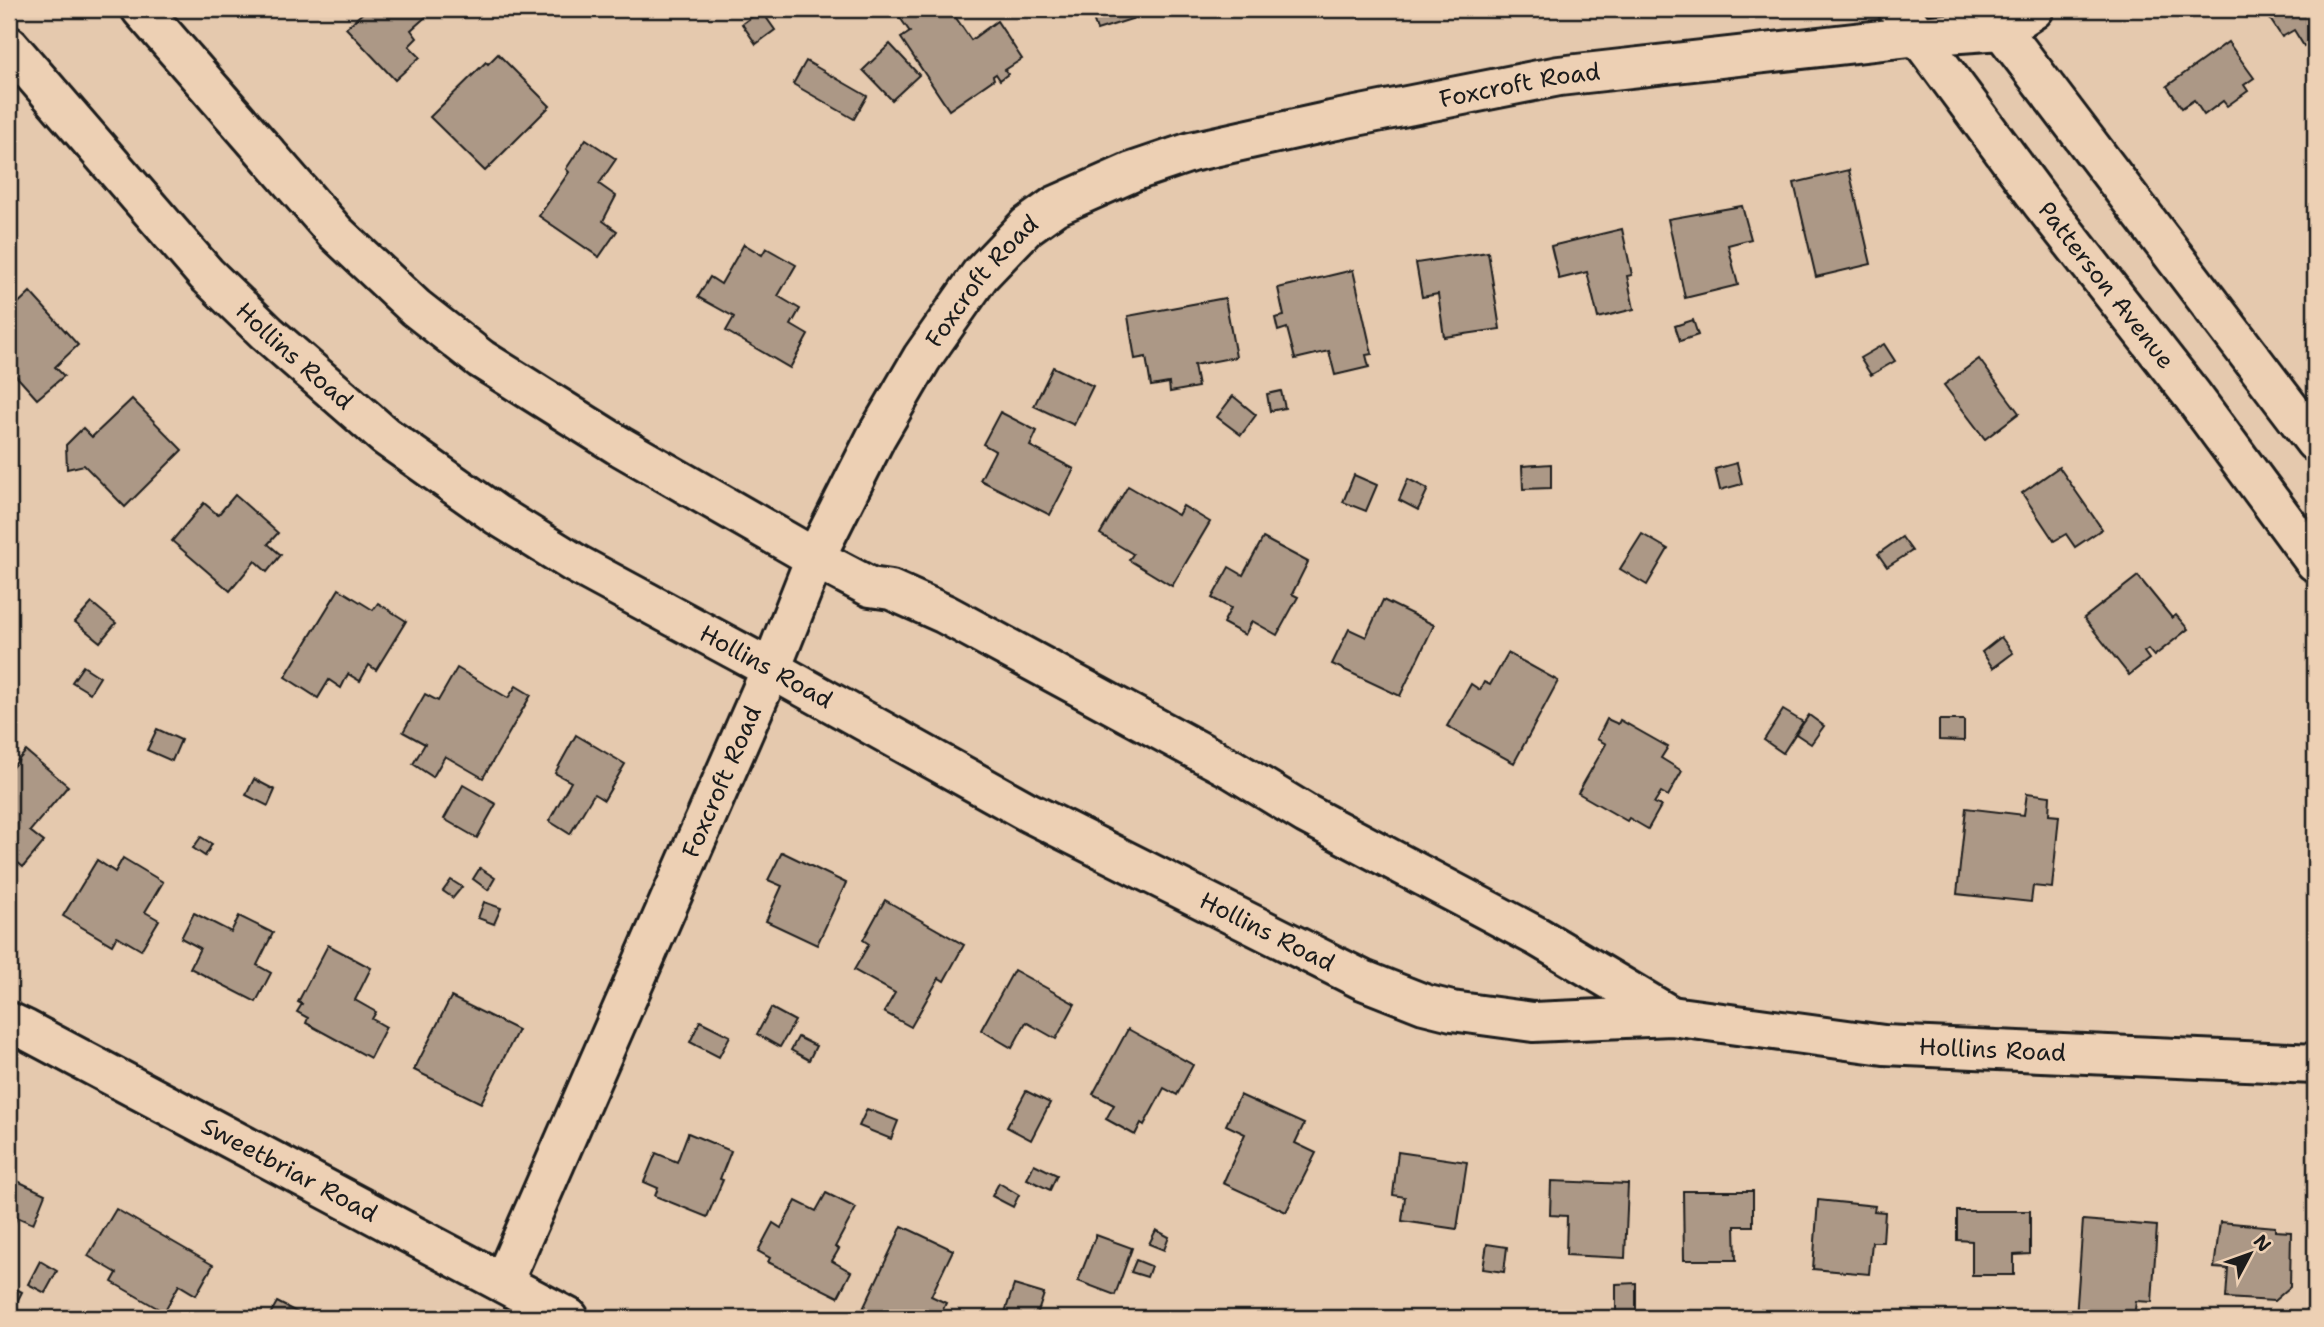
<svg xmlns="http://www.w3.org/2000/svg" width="2324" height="1327" font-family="'Shantell Sans',sans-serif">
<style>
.building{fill:#ac9886;stroke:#1c1c1c;stroke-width:2}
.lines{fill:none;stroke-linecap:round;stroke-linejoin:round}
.minor-casing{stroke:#1c1c1c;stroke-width:44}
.major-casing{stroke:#1c1c1c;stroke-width:44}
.minor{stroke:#edd0b4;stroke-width:38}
.major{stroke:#edd0b4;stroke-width:38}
.labels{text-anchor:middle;stroke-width:5;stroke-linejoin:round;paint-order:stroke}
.street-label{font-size:24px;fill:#1c1c1c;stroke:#edd0b4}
</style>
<rect width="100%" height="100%" fill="#e5c9ae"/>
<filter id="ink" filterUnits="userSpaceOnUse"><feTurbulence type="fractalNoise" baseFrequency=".0143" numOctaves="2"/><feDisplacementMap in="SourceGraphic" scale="14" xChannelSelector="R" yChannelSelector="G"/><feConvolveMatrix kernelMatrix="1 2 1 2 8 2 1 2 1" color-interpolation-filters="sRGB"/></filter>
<g filter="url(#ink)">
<g class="building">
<path d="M367,9H424L429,14L411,30L417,38L409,46L420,57L395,80L346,28Z"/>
<path d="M900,9H928L930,12L935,9H950L971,40L997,21L1022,59L1005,70L1008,74L1000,80L996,74L993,76L994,79L949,110L901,38L910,32L896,12Z"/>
<path d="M1090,9H1163L1097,30Z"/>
<path d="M2279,9H2315V39L2304,46L2294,30L2282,37L2268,16Z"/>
<path d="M761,10L775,30L756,44L742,24Z"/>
<path d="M2228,42L2254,78L2244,85L2248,91L2227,106L2223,101L2204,115L2194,100L2182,108L2167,86Z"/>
<path d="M890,44L919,75L892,100L863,70Z"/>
<path d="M498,54L550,106L485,171L430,117L486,62L488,64Z"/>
<path d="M806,61L867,96L854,119L793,84Z"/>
<path d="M586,139L616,159L599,184L616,196L603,221L617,231L599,257L539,216L569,172L566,169Z"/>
<path d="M1849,170L1871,264L1816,277L1794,183Z"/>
<path d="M1742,206L1751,239L1728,245L1738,285L1685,298L1668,219Z"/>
<path d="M1622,229L1632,275L1627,276L1634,309L1598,318L1587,272L1559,279L1551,246Z"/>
<path d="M744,244L762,255L766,248L796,265L778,296L800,309L791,325L808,335L790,368L726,331L734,317L698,297L710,277L721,284Z"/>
<path d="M1488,252L1500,329L1444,337L1438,294L1422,297L1416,263Z"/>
<path d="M1353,270L1372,354L1366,355L1369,367L1335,375L1329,351L1295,359L1287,328L1278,331L1275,318L1284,316L1278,288Z"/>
<path d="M30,292L78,345L55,367L64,376L37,399L9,368V312Z"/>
<path d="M1225,298L1236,357L1194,365L1198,387L1170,392L1169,383L1151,386L1146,357L1135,359L1128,316Z"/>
<path d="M1693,320L1698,335L1680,341L1675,326Z"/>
<path d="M1884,344L1895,361L1871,375L1860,358Z"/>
<path d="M1979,359L2019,413L1985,439L1944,385Z"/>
<path d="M1053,367L1093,386L1074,425L1034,406Z"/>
<path d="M1281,391L1285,408L1270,411L1267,394Z"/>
<path d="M1233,396L1256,415L1241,435L1217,417Z"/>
<path d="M132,399L182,450L125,507L84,465L67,469L66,445L83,428L92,437Z"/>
<path d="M1000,412L1037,431L1030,446L1074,469L1050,515L980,480L995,451L983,444Z"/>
<path d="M1737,463L1742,484L1720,490L1715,469Z"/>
<path d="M1551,464V488L1523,489L1522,466Z"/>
<path d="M2059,467L2102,529L2075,547L2066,534L2054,541L2022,493Z"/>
<path d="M1354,475L1377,485L1366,511L1343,502Z"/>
<path d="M1408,479L1428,489L1418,510L1399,500Z"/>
<path d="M1128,486L1178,515L1183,506L1210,522L1172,586L1129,560L1133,554L1100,534Z"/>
<path d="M235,495L278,533L268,544L281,555L267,572L255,561L230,591L172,541L204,503L218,515Z"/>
<path d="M1642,534L1668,549L1647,585L1620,569Z"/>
<path d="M1902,537L1912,551L1887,567L1878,554Z"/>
<path d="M1263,538L1308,562L1292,594L1298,597L1277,635L1252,621L1245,635L1223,623L1231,608L1212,598L1229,567L1243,575Z"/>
<path d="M2138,576L2172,618L2176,615L2188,629L2154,656L2148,649L2144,652L2149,659L2129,675L2084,618Z"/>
<path d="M339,589L373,610L378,603L406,621L376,670L369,665L360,681L348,674L341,688L329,680L318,698L285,677Z"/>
<path d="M1383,600L1434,625L1400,696L1332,664L1349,629L1366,637Z"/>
<path d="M92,603L116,623L100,642L75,622Z"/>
<path d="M2001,637L2013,653L1993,668L1982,652Z"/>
<path d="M1508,653L1558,681L1514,763L1447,726L1471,684L1480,690L1484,682L1490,685Z"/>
<path d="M83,666L100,677L90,693L72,682Z"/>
<path d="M457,668L508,698L516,686L531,695L483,778L445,756L433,777L413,764L425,744L403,732L425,694L438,701Z"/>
<path d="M1783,710L1803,722L1783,753L1764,740Z"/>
<path d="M1809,715L1824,726L1811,744L1796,734Z"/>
<path d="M1607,719L1618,724L1620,720L1668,747L1661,758L1682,771L1668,796L1661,792L1654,803L1661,806L1648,829L1629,818L1627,821L1578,793L1606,744L1597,739Z"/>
<path d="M1939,720H1964V741L1939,740Z"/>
<path d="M157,729L181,740L172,761L147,750Z"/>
<path d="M576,735L625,764L604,800L594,794L570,834L549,821L571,782L555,773Z"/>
<path d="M26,751L68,786L30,831L44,842L23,867L9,855V771Z"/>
<path d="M254,779L275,790L268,806L246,795Z"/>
<path d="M463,785L496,804L477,838L444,819Z"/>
<path d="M2027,793L2050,796L2049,815L2059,816L2052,888L2033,886L2031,902L1957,894L1966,808L2024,815Z"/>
<path d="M201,837L212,844L205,856L193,848Z"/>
<path d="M782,852L846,883L817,945L766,921L782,886L768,880Z"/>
<path d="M123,858L163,882L145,912L159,920L141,950L117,936L112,945L63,916L97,860L115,872Z"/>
<path d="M480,868L495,878L488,890L473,879Z"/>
<path d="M451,880L462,887L453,898L443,891Z"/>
<path d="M885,900L964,945L944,981L939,978L911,1027L884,1012L895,993L854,970L869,944L863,940Z"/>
<path d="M484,902L501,908L494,924L478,918Z"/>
<path d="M194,913L231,932L239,916L273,933L257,965L271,973L256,1002L190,968L200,948L181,938Z"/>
<path d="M328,945L371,968L355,1000L376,1012L372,1019L386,1027L370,1058L306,1023L308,1018L297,1012L302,1004L298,1002Z"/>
<path d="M1014,970L1075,1004L1056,1039L1026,1022L1012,1048L981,1030Z"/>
<path d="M451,997L518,1030L481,1103L414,1070Z"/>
<path d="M771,1008L795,1021L780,1047L757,1034Z"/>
<path d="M700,1021L730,1036L719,1057L690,1042Z"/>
<path d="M1128,1029L1193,1065L1177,1095L1164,1088L1144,1125L1141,1123L1135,1135L1106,1119L1114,1105L1093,1094Z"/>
<path d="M798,1037L816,1046L809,1060L791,1050Z"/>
<path d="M1026,1091L1050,1103L1031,1140L1007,1127Z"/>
<path d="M1240,1095L1304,1124L1295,1143L1316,1153L1286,1212L1223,1183L1245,1134L1226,1125Z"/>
<path d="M867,1109L898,1121L891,1139L859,1126Z"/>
<path d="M688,1133L731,1151L720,1179L723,1180L707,1217L655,1196L658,1188L644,1182L656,1153L677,1162Z"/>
<path d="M1398,1152L1467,1162L1457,1229L1402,1221L1405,1197L1393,1195Z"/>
<path d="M1034,1164L1057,1175L1050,1190L1027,1179Z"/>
<path d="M9,1177L45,1194L33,1224L17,1217L9,1238Z"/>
<path d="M1551,1181L1628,1184L1625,1258L1566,1255L1567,1216L1550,1215Z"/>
<path d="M999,1183L1019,1195L1013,1207L992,1196Z"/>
<path d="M1683,1191H1753V1226H1735L1736,1260H1684Z"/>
<path d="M826,1193L856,1208L835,1247L839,1249L832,1261L851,1272L838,1297L768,1262L770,1258L758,1251L773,1223L781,1228L796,1201L816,1211Z"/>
<path d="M1818,1200L1875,1206L1874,1211L1885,1212L1883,1242H1872L1869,1274L1813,1269Z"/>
<path d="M116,1209L213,1265L196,1295L179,1285L164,1312L112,1282L117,1273L88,1256Z"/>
<path d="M1957,1211H2030V1254L2014,1255V1275H1972V1241L1957,1240Z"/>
<path d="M2083,1220L2157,1226L2152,1302L2136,1301L2134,1318H2076Z"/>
<path d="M2220,1222L2275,1227V1231L2291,1232L2290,1287L2274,1301L2226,1298L2228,1269L2214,1268Z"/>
<path d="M902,1226L953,1250L931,1296L946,1303L939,1318H877L878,1316L863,1309Z"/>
<path d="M1156,1230L1169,1237L1164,1250L1149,1244Z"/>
<path d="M1096,1235L1132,1248L1115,1295L1078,1281Z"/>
<path d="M1487,1244L1507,1247L1504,1272L1483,1269Z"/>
<path d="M1136,1260L1151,1266L1147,1277L1131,1272Z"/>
<path d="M40,1261L57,1271L45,1293L28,1284Z"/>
<path d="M1636,1283V1318H1616V1284Z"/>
<path d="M9,1285L22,1292L10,1316L9,1315Z"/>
<path d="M1014,1285L1044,1294L1036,1318H1003Z"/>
<path d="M277,1302L308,1318H268Z"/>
</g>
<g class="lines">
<defs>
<g id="minor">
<path d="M141,9L335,232L416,308L481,359L618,445L815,558L870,587L891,590L945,614L1232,769L1306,814L1538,937L1671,1016"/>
<path id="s1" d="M9,46L206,274L267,333L385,436L497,515L576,564L771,669L1028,812L1363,980L1424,1004L1452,1011L1533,1022L1671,1016L1884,1045L2315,1064"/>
<path id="s2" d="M9,1022L26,1030L569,1318"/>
<path id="s3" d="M503,1282L771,669L815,558L876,437L922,358L980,275L1027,226L1055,206L1132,172L1191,152L1331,121L1559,76L1918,36L2002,30L2034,9"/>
</g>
<g id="major">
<path id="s4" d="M1898,9L2041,202L2192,395L2315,562"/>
<path d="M1986,9L2315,442"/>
</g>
</defs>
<use href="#minor" class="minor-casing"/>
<use href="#major" class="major-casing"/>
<use href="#minor" class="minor"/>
<use href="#major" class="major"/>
</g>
</g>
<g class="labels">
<g class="street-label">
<text dy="8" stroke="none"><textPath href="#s3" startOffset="1701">Foxcroft Road</textPath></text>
<text dy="8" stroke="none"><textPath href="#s3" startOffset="1113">Foxcroft Road</textPath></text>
<text dy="8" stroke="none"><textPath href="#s4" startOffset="346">Patterson Avenue</textPath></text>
<text dy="8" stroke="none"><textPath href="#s1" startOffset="422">Hollins Road</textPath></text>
<text dy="8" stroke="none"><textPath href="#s1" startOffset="989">Hollins Road</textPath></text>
<text dy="8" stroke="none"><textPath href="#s3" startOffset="546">Foxcroft Road</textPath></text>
<text dy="8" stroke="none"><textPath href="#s1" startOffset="1556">Hollins Road</textPath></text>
<text dy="8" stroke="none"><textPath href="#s1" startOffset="2301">Hollins Road</textPath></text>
<text dy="8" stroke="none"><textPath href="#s2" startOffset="317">Sweetbriar Road</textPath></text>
</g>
</g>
<rect width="2324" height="1327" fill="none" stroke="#edd0b4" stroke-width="35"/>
<rect x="18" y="18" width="2289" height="1292" fill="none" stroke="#1c1c1c" stroke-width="2.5" filter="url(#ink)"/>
<g transform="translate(2250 1254) rotate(49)" stroke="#edd0b4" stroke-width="5" paint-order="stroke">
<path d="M0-5L12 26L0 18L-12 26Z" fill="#1c1c1c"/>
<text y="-10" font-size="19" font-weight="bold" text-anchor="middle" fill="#1c1c1c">N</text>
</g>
</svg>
